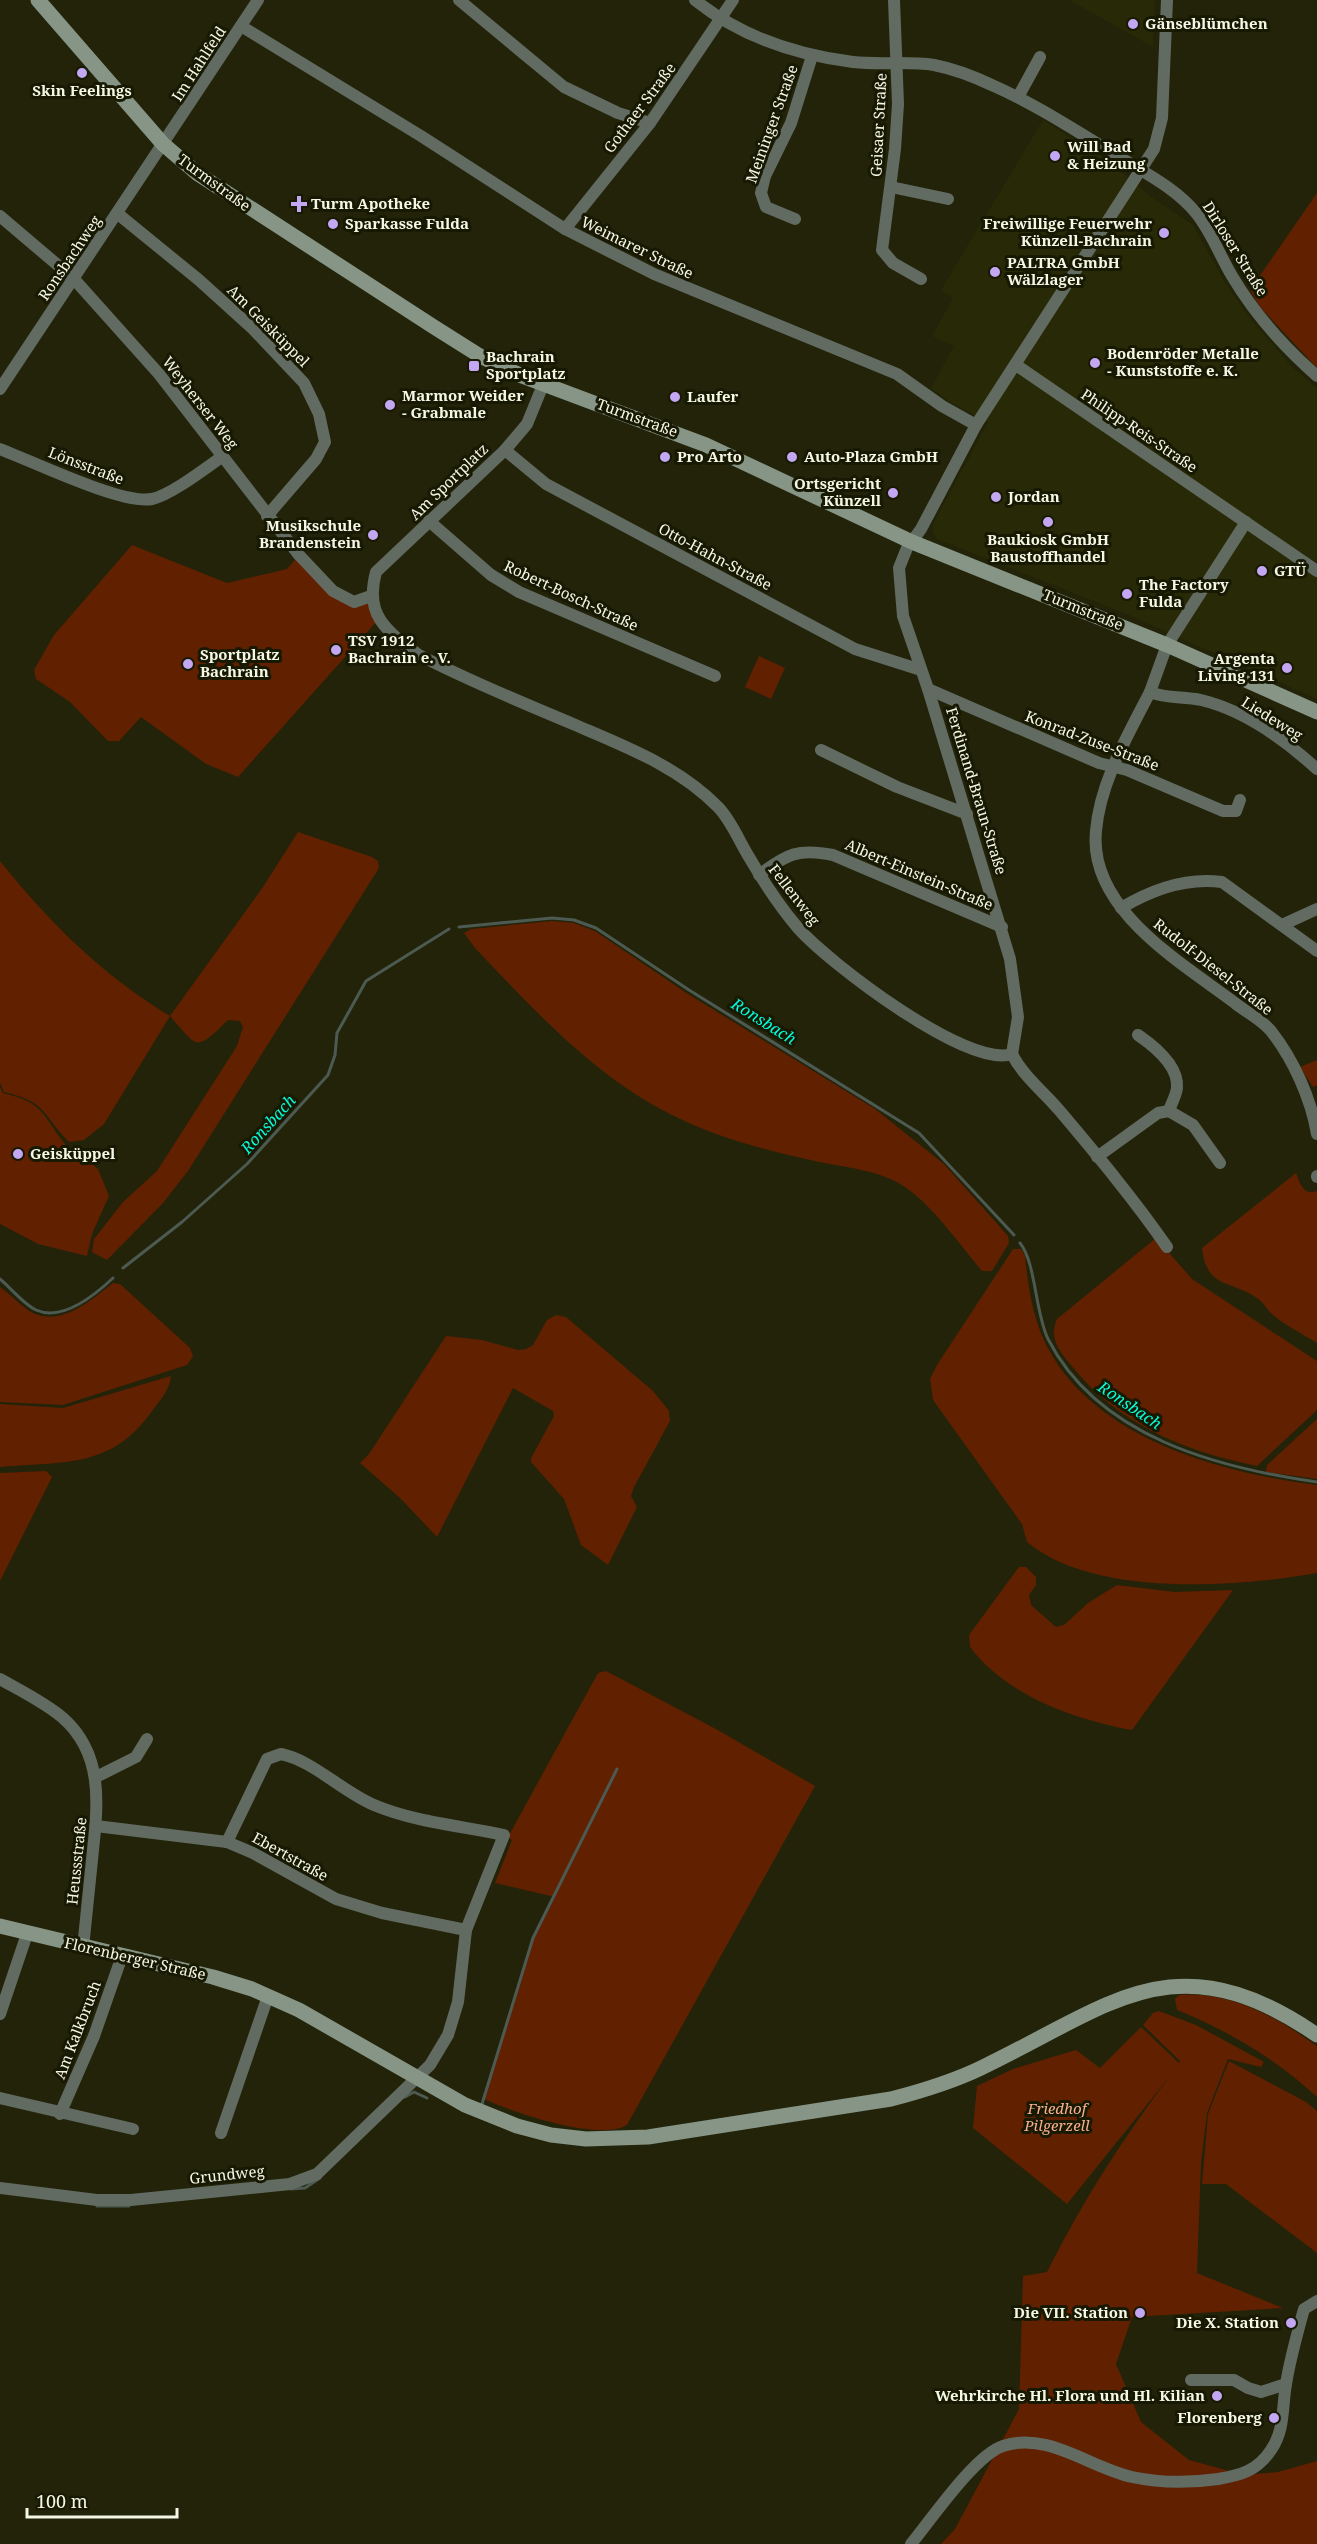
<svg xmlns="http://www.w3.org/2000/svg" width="1317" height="2544" font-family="'Noto Serif',serif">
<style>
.built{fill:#282907}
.green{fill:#612000}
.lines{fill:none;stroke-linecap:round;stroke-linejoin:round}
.stream{stroke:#4c5a52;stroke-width:3}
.street{stroke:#616b61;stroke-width:12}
.secondary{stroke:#869586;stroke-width:15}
.poi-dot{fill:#c3a7f2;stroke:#181902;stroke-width:2}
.labels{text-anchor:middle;stroke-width:6;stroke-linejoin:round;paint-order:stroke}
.poi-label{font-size:15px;font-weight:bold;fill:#f5f7e7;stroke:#181902;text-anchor:start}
.street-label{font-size:15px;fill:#f5f7e7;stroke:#181902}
.park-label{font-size:15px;font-style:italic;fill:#f9b091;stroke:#181902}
.water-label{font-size:16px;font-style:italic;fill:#05f9da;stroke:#181902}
</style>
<rect width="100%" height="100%" fill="#222309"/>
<g class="built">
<path d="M1069,0H1155L1153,47Z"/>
<path d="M1043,120L1109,162L1150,196L1193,225L1226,284L1250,318L1292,367L1317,388V699L1129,615L937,539L933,533V524L988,422L948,401L931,388L954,346L932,336L953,298L941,290Z"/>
</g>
<g class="green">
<path d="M1317,193V368L1260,307L1250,290Z"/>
<path d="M132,545L227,583L287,569L299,555L345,599L371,596L379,619L238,777L206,764L141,717L119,741H108L70,702L36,679L34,670L54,635Z"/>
<path d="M759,656L785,668L771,699L745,687Z"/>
<path d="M298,832L372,857L378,861L379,868L188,1171L163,1203L107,1260L92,1252L94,1239L123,1202L157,1171L237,1046L243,1027L240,1021L228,1020C195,1052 199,1049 170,1016L104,1124L84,1140L69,1142C42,1115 48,1102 4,1092L0,1083V861C49,922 102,975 170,1016L263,887Z"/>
<path d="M552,921L574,923L595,931L688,994L875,1109L944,1164L1008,1236L1009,1243L992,1271H982C960,1245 933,1206 905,1187C880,1170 848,1168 819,1162C769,1151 717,1138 672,1115C594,1076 535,1011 475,948L464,933L471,929Z"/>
<path d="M1317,1060V1085L1313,1087L1300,1067Z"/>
<path d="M0,1087L3,1093C45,1103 41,1114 65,1144C71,1152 81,1153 89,1157L92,1164L98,1169L109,1196L92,1234L87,1256L38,1244L0,1224Z"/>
<path d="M1296,1173C1300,1183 1303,1196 1317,1191V1343C1303,1334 1286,1326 1273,1315C1267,1310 1264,1303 1257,1298C1233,1281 1206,1289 1202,1248Z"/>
<path d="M1156,1238L1192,1279L1317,1361V1410L1257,1466C1184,1451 1117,1424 1070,1364C1058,1350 1049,1337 1057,1319Z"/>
<path d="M1013,1249H1021L1025,1256C1028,1285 1032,1314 1044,1340C1089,1438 1221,1473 1317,1485V1573C1237,1587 1094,1598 1027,1542L1022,1524L933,1400L930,1379L937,1365Z"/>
<path d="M113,1283L120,1284L190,1348L193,1356L187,1365L63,1405L0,1402V1287C10,1294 19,1304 29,1311C60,1329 91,1300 113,1283Z"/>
<path d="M556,1315L566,1317L653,1391L669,1411L670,1421L634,1487L631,1496L637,1507L608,1565L581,1545L564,1499L531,1462V1458L554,1416L553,1411L513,1388L437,1537L400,1498L360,1463L369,1454L446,1336L482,1340L518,1350L526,1349L533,1345L547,1320Z"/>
<path d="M171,1376C170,1390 160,1400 152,1411C111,1470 61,1461 0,1467V1404L63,1408Z"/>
<path d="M1317,1419V1479L1266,1472L1267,1465Z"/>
<path d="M46,1471L52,1477L0,1581V1473Z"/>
<path d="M1019,1567H1026L1036,1577V1585L1029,1595L1031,1605L1056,1627L1064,1625L1088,1603L1117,1585L1175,1592L1233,1590L1132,1730C1074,1719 1007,1696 970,1647L969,1635Z"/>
<path d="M606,1671L716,1729L815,1786L627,2125C599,2142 512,2112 484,2099L534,1938L555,1897L495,1883L512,1840L508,1837L598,1673Z"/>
<path d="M1179,1995C1231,1991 1276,2017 1317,2046V2097C1276,2059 1229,2031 1177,2010L1175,1999Z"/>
<path d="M1159,2011L1196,2025L1264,2062L1261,2067L1228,2059L1207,2113L1201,2163L1197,2273L1283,2308L1132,2317L1116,2364L1141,2422L1189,2460L1244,2475L1278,2472L1317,2461V2544H941L955,2529L1019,2409L1023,2276L1047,2272C1082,2202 1123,2138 1170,2076L1067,2204L973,2128L977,2086L1013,2069L1076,2050L1100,2068L1141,2027L1179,2063L1180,2061L1143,2025L1153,2013Z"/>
<path d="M1229,2061L1306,2102L1317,2111V2253L1226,2184H1202L1208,2114Z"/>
</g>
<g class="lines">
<g class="stream">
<path d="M459,927L552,918L574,920L596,928L689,990L919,1133L1014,1235"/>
<path d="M1020,1243C1036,1263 1035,1312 1048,1339C1098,1437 1218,1468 1317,1482"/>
<path d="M123,1268L182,1222L247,1164L328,1075L335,1055L337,1033L366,981L449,929"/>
<path d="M0,1279C11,1288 23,1304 36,1310C63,1322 95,1295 113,1278"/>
<path d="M405,2097L414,2092L427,2098"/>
<path d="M482,2104L533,1938L617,1769"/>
<path d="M291,2189L305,2188L320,2178"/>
<path d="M97,2206H129"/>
</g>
<g class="street">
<path d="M459,0L564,87L618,113L650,123"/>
<path d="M695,0C740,36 796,55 853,62C880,65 908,61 934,65C955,69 975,77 994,86C1037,105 1076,131 1116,155C1143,172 1176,188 1196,213C1211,231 1220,256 1232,276C1254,313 1285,348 1317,376"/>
<path d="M894,0L898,104L895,149L882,250L893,263L921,279"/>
<path d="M241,26L421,136L565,229L654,274L897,374L942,406L976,425"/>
<path d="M1018,97L1040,57"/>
<path d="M891,187L948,199"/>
<path d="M118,214L199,280L252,328L304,383L319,414L325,442L316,459L267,516"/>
<path d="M0,216L74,279L159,374L299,555L333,591L354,602L371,596"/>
<path d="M795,219L766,207L761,193L765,176L791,123L812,56"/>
<path d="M565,229L650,123L733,0"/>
<path d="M1016,365L1317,571"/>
<path d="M543,385L527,424L505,450L376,572C364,616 387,631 419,655C469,681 521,702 573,724C624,746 678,766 718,807C731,820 739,841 749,857C763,881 780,907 798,928C829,963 968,1069 1012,1054"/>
<path d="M0,389L258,0"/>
<path d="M0,449C32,461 122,505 152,499C171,495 206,468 223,456"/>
<path d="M505,450L546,484L855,649L921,670"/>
<path d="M429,521L491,575L519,592L715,676"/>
<path d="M1246,522L1167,645L1150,692C1167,699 1183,696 1201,700C1244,710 1285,740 1317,769"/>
<path d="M928,689L1099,763L1127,770L1223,811H1236L1240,800"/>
<path d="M1150,692C1128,735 1100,782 1096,831C1088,909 1182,963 1235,1003C1246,1012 1262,1020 1271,1031C1293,1059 1311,1098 1317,1134"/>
<path d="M821,750L897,787L967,814"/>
<path d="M759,875C787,854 798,848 833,855L1002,927"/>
<path d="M1121,908C1151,890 1186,877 1222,882L1317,951"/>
<path d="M1282,925L1317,909"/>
<path d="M1012,1054L1018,1017L1010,959L928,689L903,616L899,568L907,548L921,529L976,425L1154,149L1162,118L1167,0"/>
<path d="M1012,1054C1023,1076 1043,1091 1059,1110C1096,1154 1134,1199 1167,1247"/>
<path d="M1169,1111L1193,1125L1220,1163"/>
<path d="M1097,1157L1158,1113L1169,1111C1171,1104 1176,1096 1177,1088C1179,1066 1154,1046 1138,1035"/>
<path d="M1317,1177V1176"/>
<path d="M0,1679C21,1691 44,1702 63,1718C106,1756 97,1810 92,1860C89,1889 86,1919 83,1948"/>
<path d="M96,1777L136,1757L147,1739"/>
<path d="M96,1826L227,1842L253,1853L336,1899L382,1913L466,1930"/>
<path d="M0,2014L27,1934"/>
<path d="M0,2098L133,2129"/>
<path d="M60,2114L94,2036L122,1956"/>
<path d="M221,2133L268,1996"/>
<path d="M0,2188L97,2200H131L290,2184L317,2174L430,2065L448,2035L458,2002L466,1930L504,1835C462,1826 414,1822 374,1805C343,1792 312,1760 281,1754L267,1759L227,1842"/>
<path d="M1191,2380H1234L1248,2388L1261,2392L1286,2384"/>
<path d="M911,2544C931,2520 975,2455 1003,2446C1048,2431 1090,2468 1132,2477C1160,2483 1190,2483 1218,2479C1241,2475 1257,2471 1271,2450C1285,2430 1282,2407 1286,2384C1290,2359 1297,2334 1304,2309L1317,2301"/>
</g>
<g class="secondary">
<path d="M38,0L163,144L198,174L434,327L480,356L522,376L706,445L912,542L1167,645L1317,712"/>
<path d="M0,1926L213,1977L252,1989L299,2010L465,2105L517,2126L551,2135L586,2139L648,2137L891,2099C922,2091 952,2082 981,2068C1112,2005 1175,1938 1317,2035"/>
</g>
</g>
<g class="poi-dot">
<circle cx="1133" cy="24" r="6"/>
<circle cx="82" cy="73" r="6"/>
<circle cx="1055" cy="156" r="6"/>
<path d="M296 195h6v6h6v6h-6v6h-6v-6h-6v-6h6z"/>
<circle cx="333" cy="224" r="6"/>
<circle cx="1164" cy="233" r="6"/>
<circle cx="995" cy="272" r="6"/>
<circle cx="1095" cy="363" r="6"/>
<rect x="468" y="360" width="12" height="12" rx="3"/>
<circle cx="675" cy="397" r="6"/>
<circle cx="390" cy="405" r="6"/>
<circle cx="665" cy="457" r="6"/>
<circle cx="792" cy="457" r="6"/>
<circle cx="893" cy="493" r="6"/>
<circle cx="996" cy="497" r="6"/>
<circle cx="1048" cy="522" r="6"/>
<circle cx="373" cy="535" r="6"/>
<circle cx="1262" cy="571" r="6"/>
<circle cx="1127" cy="594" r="6"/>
<circle cx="336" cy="650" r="6"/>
<circle cx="188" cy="664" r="6"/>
<circle cx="1287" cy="668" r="6"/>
<circle cx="18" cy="1154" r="6"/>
<circle cx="1140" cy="2313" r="6"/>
<circle cx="1291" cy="2323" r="6"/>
<circle cx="1217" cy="2396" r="6"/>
<circle cx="1274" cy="2418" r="6"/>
</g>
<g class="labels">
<g class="poi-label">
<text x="1145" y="29">Gänseblümchen</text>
<text x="82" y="96" text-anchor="middle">Skin Feelings</text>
<text x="1067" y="152">Will Bad<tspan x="1067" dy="17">&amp; Heizung</tspan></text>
<text x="311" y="209">Turm Apotheke</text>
<text x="345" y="229">Sparkasse Fulda</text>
<text x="1152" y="229" text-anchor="end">Freiwillige Feuerwehr<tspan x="1152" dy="17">Künzell-Bachrain</tspan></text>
<text x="1007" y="268">PALTRA GmbH<tspan x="1007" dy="17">Wälzlager</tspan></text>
<text x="1107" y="359">Bodenröder Metalle<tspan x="1107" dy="17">- Kunststoffe e. K.</tspan></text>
<text x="486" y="362">Bachrain<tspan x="486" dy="17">Sportplatz</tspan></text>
<text x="402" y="401">Marmor Weider<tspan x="402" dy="17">- Grabmale</tspan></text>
<text x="687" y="402">Laufer</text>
<text x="677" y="462">Pro Arto</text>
<text x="804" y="462">Auto-Plaza GmbH</text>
<text x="881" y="489" text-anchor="end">Ortsgericht<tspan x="881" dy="17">Künzell</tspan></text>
<text x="1008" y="502">Jordan</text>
<text x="361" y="531" text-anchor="end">Musikschule<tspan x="361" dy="17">Brandenstein</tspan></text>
<text x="1048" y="545" text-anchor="middle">Baukiosk GmbH<tspan x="1048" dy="17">Baustoffhandel</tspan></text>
<text x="1274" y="576">GTÜ</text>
<text x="1139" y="590">The Factory<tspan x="1139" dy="17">Fulda</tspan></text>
<text x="348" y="646">TSV 1912<tspan x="348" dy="17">Bachrain e. V.</tspan></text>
<text x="200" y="660">Sportplatz<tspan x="200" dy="17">Bachrain</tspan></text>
<text x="1275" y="664" text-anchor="end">Argenta<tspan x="1275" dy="17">Living 131</tspan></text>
<text x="30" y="1159">Geisküppel</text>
<text x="1128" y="2318" text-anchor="end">Die VII. Station</text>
<text x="1279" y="2328" text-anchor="end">Die X. Station</text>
<text x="1205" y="2401" text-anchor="end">Wehrkirche Hl. Flora und Hl. Kilian</text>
<text x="1262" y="2423" text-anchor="end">Florenberg</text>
</g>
<g class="street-label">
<text transform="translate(199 64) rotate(-57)" y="5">Im Hahlfeld</text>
<text transform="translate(640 108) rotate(-53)" y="5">Gothaer Straße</text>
<text transform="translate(772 124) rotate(-70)" y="5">Meininger Straße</text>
<text transform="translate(879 125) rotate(-87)" y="5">Geisaer Straße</text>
<text transform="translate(214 183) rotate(36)" y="5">Turmstraße</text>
<text transform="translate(637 248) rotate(26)" y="5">Weimarer Straße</text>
<text transform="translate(1235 249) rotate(58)" y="5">Dirloser Straße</text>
<text transform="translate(70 258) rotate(-56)" y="5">Ronsbachweg</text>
<text transform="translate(268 326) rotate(45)" y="5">Am Geisküppel</text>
<text transform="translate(200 403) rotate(52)" y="5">Weyherser Weg</text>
<text transform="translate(637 418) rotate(20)" y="5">Turmstraße</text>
<text transform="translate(1139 431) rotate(34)" y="5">Philipp-Reis-Straße</text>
<text transform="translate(86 466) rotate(21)" y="5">Lönsstraße</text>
<text transform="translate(449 482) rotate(-44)" y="5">Am Sportplatz</text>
<text transform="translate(715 557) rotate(28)" y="5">Otto-Hahn-Straße</text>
<text transform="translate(571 596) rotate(25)" y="5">Robert-Bosch-Straße</text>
<text transform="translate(1083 610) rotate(22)" y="5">Turmstraße</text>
<text transform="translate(1272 719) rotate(32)" y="5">Liedeweg</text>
<text transform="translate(1092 741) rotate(21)" y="5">Konrad-Zuse-Straße</text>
<text transform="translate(976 791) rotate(73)" y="5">Ferdinand-Braun-Straße</text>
<text transform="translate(919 875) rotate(23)" y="5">Albert-Einstein-Straße</text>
<text transform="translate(794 895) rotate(52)" y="5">Fellenweg</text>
<text transform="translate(1213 967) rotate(38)" y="5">Rudolf-Diesel-Straße</text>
<text transform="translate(290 1857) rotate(29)" y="5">Ebertstraße</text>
<text transform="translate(77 1861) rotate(-84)" y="5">Heussstraße</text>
<text transform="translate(135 1959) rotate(13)" y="5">Florenberger Straße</text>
<text transform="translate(78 2030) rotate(-69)" y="5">Am Kalkbruch</text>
<text transform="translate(227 2175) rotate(-6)" y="5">Grundweg</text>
</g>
<g class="park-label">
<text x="1057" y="2114">Friedhof<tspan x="1057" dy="17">Pilgerzell</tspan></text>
</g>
<g class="water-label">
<text transform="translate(764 1021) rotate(32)" y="6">Ronsbach</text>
<text transform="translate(268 1124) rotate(-48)" y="6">Ronsbach</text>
<text transform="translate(1130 1405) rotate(34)" y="6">Ronsbach</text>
</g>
</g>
<path d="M27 2508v9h150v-9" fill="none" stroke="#f5f7e7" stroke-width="3"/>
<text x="36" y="2508" font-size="18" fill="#f5f7e7" stroke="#181902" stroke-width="4.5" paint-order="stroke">100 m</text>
</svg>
